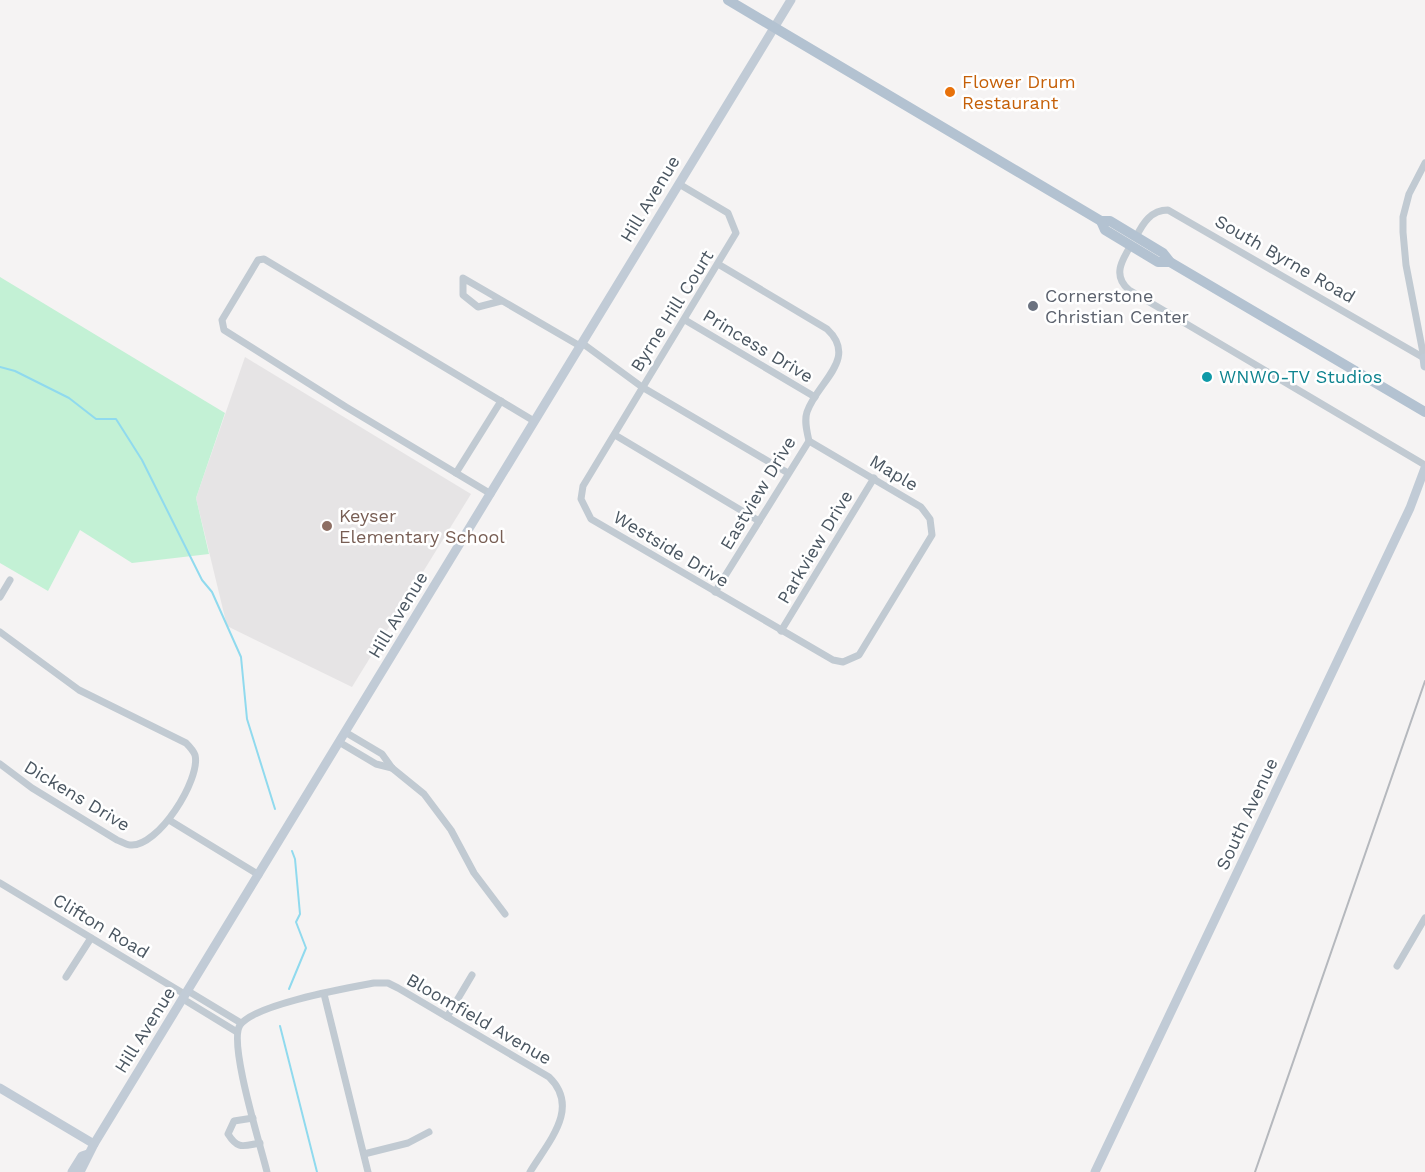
<svg xmlns="http://www.w3.org/2000/svg" width="1425" height="1172" font-family="'Work Sans',sans-serif">
<style>
.education{fill:#e6e4e5}
.green{fill:#c3f1d5}
.lines{fill:none;stroke-linecap:round;stroke-linejoin:round}
.stream{stroke:#90daee;stroke-width:2}
.street{stroke:#c1cad2;stroke-width:7}
.secondary{stroke:#c1cbd6;stroke-width:9}
.primary{stroke:#b3c2d1;stroke-width:10}
.rail{stroke:#b5b8bd;stroke-width:2}
.food-dot{fill:#e8710a;stroke:#fff;stroke-width:2}
.worship-dot{fill:#6b7280;stroke:#fff;stroke-width:2}
.culture-dot{fill:#0f9aa8;stroke:#fff;stroke-width:2}
.education-dot{fill:#8d6e63;stroke:#fff;stroke-width:2}
.labels{text-anchor:middle;stroke-width:5;stroke-linejoin:round;paint-order:stroke}
.food-label{font-size:18px;fill:#c56008;stroke:#fff;text-anchor:start}
.street-label{font-size:18px;fill:#4a5661;stroke:#fff}
.worship-label{font-size:18px;fill:#5b616d;stroke:#fff;text-anchor:start}
.culture-label{font-size:18px;fill:#0d838f;stroke:#fff;text-anchor:start}
.education-label{font-size:18px;fill:#785e54;stroke:#fff;text-anchor:start}
</style>
<rect width="100%" height="100%" fill="#f5f3f3"/>
<path class="education" d="M245,357L471,494L352,687L227,626L196,498Z"/>
<path class="green" d="M0,277L225,413L196,498L209,554L132,563L80,530L48,591L0,563Z"/>
<g class="lines">
<g class="stream">
<path d="M0,367L15,371L69,398L96,419H116L142,460L202,580L212,592L241,657L247,719L275,809"/>
<path d="M289,989L306,948L296,922L300,914L295,859L292,851"/>
<path d="M280,1026L317,1172"/>
</g>
<g class="street">
<path d="M679,184L728,213L736,233L583,486L581,499L591,519L833,660L843,662L859,655L932,535L930,519L921,507L809,441"/>
<path d="M1136,237C1143,223 1151,210 1168,210L1424,358"/>
<path d="M1131,245C1122,260 1112,276 1129,290L1425,465"/>
<path d="M501,301L478,307L463,295V278L580,346"/>
<path d="M685,320L815,397"/>
<path d="M582,343L642,387L788,473"/>
<path d="M1424,358L1406,265L1403,232V217L1409,194L1425,163"/>
<path d="M615,435L759,521"/>
<path d="M456,473L501,401"/>
<path d="M491,494L346,407L224,330L222,320L258,260L264,259L534,421"/>
<path d="M715,592L809,441C807,432 804,421 807,412C817,382 859,359 827,329L718,264"/>
<path d="M0,597L10,580"/>
<path d="M781,631L874,478"/>
<path d="M0,632L79,690L186,743C190,747 193,750 195,755C201,779 158,848 130,845C126,845 120,841 117,840L32,788L0,764"/>
<path d="M345,732L382,754L392,768L424,794L451,830L474,873L505,914"/>
<path d="M339,742L376,764L392,768"/>
<path d="M169,820L259,875"/>
<path d="M0,883L186,995"/>
<path d="M1397,966L1425,918"/>
<path d="M66,977L91,938"/>
<path d="M188,991L241,1023"/>
<path d="M324,994L368,1172"/>
<path d="M183,999L237,1032"/>
<path d="M447,1017L472,975"/>
<path d="M253,1118L234,1121L228,1134C238,1150 243,1146 260,1143"/>
<path d="M364,1154L408,1143L429,1132"/>
<path d="M267,1172C261,1147 228,1043 240,1025C255,1004 347,988 374,983H388L398,988L549,1077C581,1108 548,1142 530,1172"/>
</g>
<g class="secondary">
<path d="M1424,358L1425,366"/>
<path d="M0,1088L94,1144"/>
<path d="M72,1172L82,1156L88,1154"/>
<path d="M80,1172L94,1144L791,0"/>
<path d="M1095,1172L1410,508L1425,468"/>
</g>
<g class="primary">
<path d="M728,0L1101,221H1110L1163,253L1170,262L1425,412"/>
<path d="M1101,221L1105,230L1158,262H1170"/>
</g>
<path class="rail" d="M1255,1172L1425,681"/>
</g>
<circle class="food-dot" cx="950" cy="92" r="6"/>
<circle class="worship-dot" cx="1033" cy="306" r="6"/>
<circle class="culture-dot" cx="1207" cy="377" r="6"/>
<circle class="education-dot" cx="327" cy="526" r="6"/>
<g class="labels">
<g class="food-label">
<text x="962" y="88">Flower Drum<tspan x="962" dy="21">Restaurant</tspan></text>
</g>
<g class="street-label">
<text transform="translate(650 199) rotate(-59)" y="6">Hill Avenue</text>
<text transform="translate(1285 259) rotate(30)" y="6">South Byrne Road</text>
<text transform="translate(672 311) rotate(-58)" y="6">Byrne Hill Court</text>
<text transform="translate(758 346) rotate(31)" y="6">Princess Drive</text>
<text transform="translate(894 473) rotate(31)" y="6">Maple</text>
<text transform="translate(758 493) rotate(-59)" y="6">Eastview Drive</text>
<text transform="translate(815 547) rotate(-59)" y="6">Parkview Drive</text>
<text transform="translate(671 549) rotate(31)" y="6">Westside Drive</text>
<text transform="translate(398 615) rotate(-59)" y="6">Hill Avenue</text>
<text transform="translate(77 796) rotate(31)" y="6">Dickens Drive</text>
<text transform="translate(1247 814) rotate(-65)" y="6">South Avenue</text>
<text transform="translate(101 926) rotate(31)" y="6">Clifton Road</text>
<text transform="translate(479 1019) rotate(30)" y="6">Bloomfield Avenue</text>
<text transform="translate(145 1030) rotate(-58)" y="6">Hill Avenue</text>
</g>
<g class="worship-label">
<text x="1045" y="302">Cornerstone<tspan x="1045" dy="21">Christian Center</tspan></text>
</g>
<g class="culture-label">
<text x="1219" y="383">WNWO-TV Studios</text>
</g>
<g class="education-label">
<text x="339" y="522">Keyser<tspan x="339" dy="21">Elementary School</tspan></text>
</g>
</g>
</svg>
